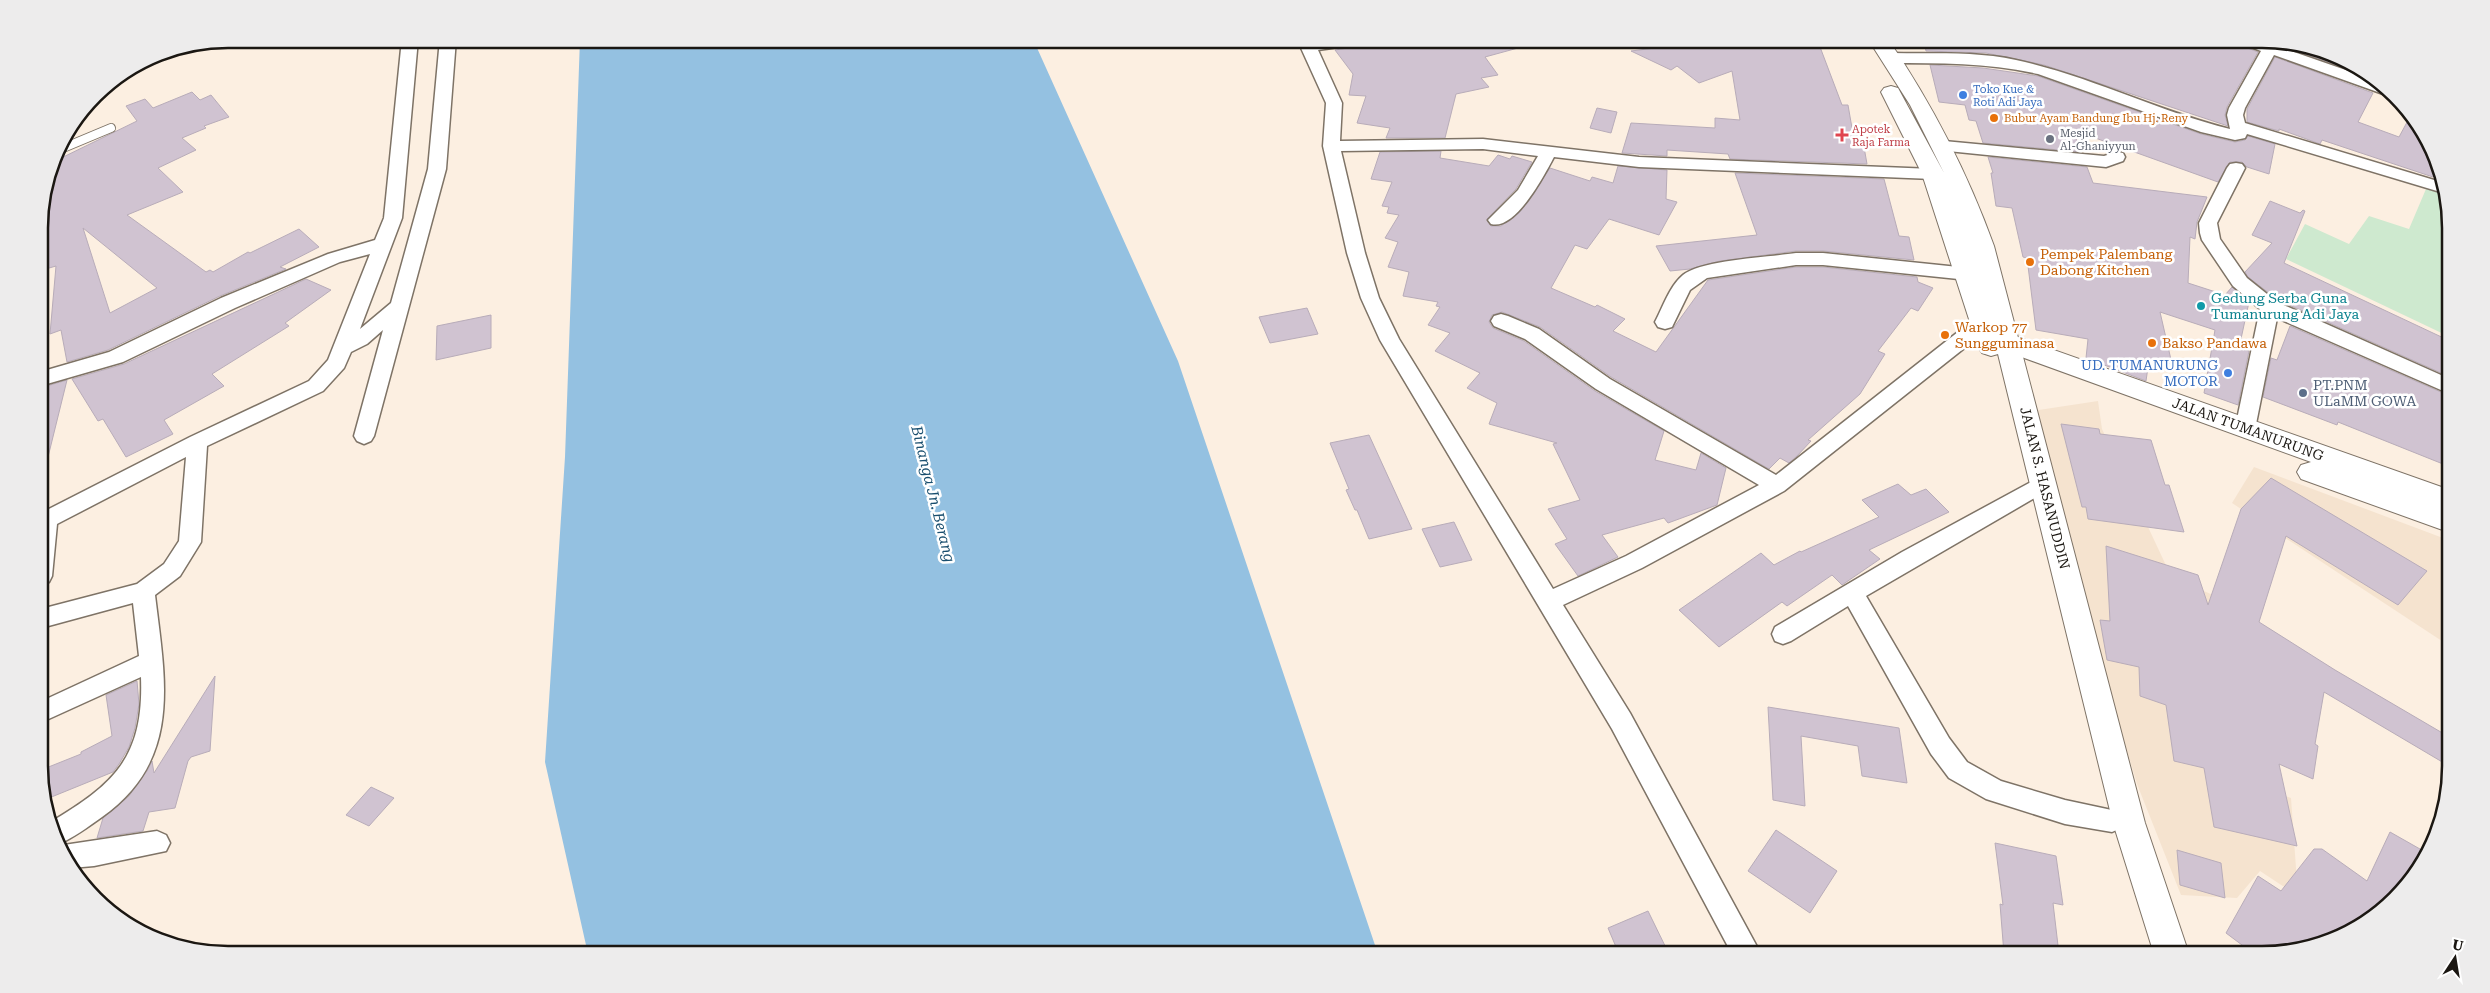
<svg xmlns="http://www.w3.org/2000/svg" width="2490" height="993" font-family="'Roboto Serif',serif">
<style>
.built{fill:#f5e3cf}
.green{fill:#cee9cf}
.water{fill:#94c1e1}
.building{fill:#d0c3d1;stroke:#b8acb9;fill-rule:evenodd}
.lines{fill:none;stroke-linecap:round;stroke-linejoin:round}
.lane-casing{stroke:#7e7366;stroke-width:10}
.street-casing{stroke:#7e7366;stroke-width:3}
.secondary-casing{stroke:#7e7366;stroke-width:2}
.highway-casing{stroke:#7e7366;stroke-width:2}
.lane{stroke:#fff;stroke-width:8}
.street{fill:#fff;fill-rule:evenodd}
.secondary{fill:#fff;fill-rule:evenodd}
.highway{fill:#fff;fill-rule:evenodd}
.shop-dot{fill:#3f7fe0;stroke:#fff;stroke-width:2}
.food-dot{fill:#e8710a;stroke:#fff;stroke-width:2}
.health-dot{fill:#e0444e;stroke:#fff;stroke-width:2}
.worship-dot{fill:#6b7280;stroke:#fff;stroke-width:2}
.culture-dot{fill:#0f9aa8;stroke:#fff;stroke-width:2}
.service-dot{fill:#5c6f8a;stroke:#fff;stroke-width:2}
.labels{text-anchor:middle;stroke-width:5;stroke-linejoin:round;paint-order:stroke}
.far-shop-label{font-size:11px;fill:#366cbe;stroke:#fff;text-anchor:start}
.far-food-label{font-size:11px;fill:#c56008;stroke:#fff;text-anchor:start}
.far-health-label{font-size:11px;fill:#be3a42;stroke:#fff;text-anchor:start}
.far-worship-label{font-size:11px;fill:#5b616d;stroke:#fff;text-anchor:start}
.food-label{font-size:14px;fill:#c56008;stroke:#fff;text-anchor:start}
.culture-label{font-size:14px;fill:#0d838f;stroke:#fff;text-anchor:start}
.shop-label{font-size:14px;fill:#366cbe;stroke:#fff;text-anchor:end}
.service-label{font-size:14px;fill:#4e5e75;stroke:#fff;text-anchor:start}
.street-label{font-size:14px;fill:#1b1712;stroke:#fff}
.water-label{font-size:15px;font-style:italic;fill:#194e6e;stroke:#fff}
.rim{fill:none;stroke:#1b1712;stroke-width:2.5}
</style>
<rect width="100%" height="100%" fill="#fcefe1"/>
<g class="built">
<path d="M2098,401L2102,429L2171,576L2215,596L2230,778L2291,798L2298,896L2260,871L2237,898L2181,895L2137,784L2025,412Z"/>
<path d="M2254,467L2451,541V647L2232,503Z"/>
</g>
<path class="green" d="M2426,189L2448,195L2450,202V337L2286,259L2305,224L2349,244L2369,216L2409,229Z"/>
<path class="water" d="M580,39H1033L1178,361L1378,954H588L545,762L565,457Z"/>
<g class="building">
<path d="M1371,39H1528L1529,45L1485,57L1498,75L1481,78L1489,87L1456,94L1445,138H1386L1390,128L1357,123L1366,96L1349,95L1353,74L1335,50L1361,46Z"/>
<path d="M1728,39H1817L1842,105H1848L1852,128H1856L1859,147H1864L1867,164L1730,159L1728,154L1667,150V156L1622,153L1631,123L1715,128V118L1740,120L1732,71L1699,83L1677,66L1671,70L1631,51Z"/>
<path d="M1943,39H2233L2237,44L2258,52L2227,107L2225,115L2228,126L2044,65L1986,53L1926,51L1924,41Z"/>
<path d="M2262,39L2324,49L2375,76L2374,78Z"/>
<path d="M2275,57L2373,93L2358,122L2399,137L2412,113L2437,155L2439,163L2433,177L2322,140L2320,144L2279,129V131L2247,122V109Z"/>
<path d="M1930,65L1983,68L2038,76L2201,134L2235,142L2245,140L2248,136L2275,144L2269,174L2247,167L2242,162H2230L2218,182L2073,130L2081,152L1983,143L1976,121L1969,120L1965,105L1939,102Z"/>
<path d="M192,92L200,100L211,95L229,117L204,126L206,128L182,138L196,150L158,168L183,192L127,215L206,272L210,270L213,272L248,252L250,253L299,229L319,247L280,267L286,269L220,296L108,350L67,362L61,330L50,334L56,266L39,271V214L53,162L137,121L126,106L145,99L153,108ZM83,228L157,288L110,313Z"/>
<path d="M1597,108L1617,112L1611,133L1590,128Z"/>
<path d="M1441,151L1440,158L1489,166L1498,155L1510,159L1512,156L1532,162L1516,189L1487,219L1491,226H1501L1520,212L1550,168L1590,181L1592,177L1613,183L1618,166L1667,170L1666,199L1677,202L1659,235L1609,219L1587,249L1575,245L1551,288L1595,307L1597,305L1625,319L1613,331L1656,352L1708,280L1796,267H1823L1917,277L1918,282L1933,288L1918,311L1911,308L1878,351L1885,354L1860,394L1808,440L1811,441L1797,456L1789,463L1780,458L1769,469L1611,377L1540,327L1502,312L1492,315L1489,322L1493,328L1524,341L1595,391L1664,431L1655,460L1696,470L1701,453L1726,468L1717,505L1668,523L1664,518L1602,535L1618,557L1578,576L1555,544L1567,539L1548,509L1580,500L1553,444L1557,443L1489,424L1497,403L1467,388L1480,373L1435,351L1450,333L1428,325L1440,307L1436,306L1438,302L1403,296L1409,272L1388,267L1398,242L1385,238L1399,215L1387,213L1389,207L1382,206L1392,182L1371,179L1380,152Z"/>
<path d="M1988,157L2087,167L2093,183L2207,197L2197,222L2195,239L2190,237L2188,283L2225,295L2232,287L2249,302L2239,348L2249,351L2238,405L2204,393L2215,330L2160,312L2172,364L2149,360L2146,381L2086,358L2088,339L2036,330L2027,258L2023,257L2012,208L1996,206L1991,173H1993Z"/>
<path d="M1735,173L1884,179L1899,236L1909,237L1914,260L1823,251H1796L1720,261L1690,269L1670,271L1656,246L1757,235Z"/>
<path d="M2270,201L2300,213L2303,210L2305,211L2284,263L2450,341V377L2278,300L2248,277L2245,272L2272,243L2252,235Z"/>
<path d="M306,279L331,290L285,323L289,326L212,374L224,386L164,420L173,434L126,457L103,419L98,421L72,379L124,364Z"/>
<path d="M1307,308L1318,334L1270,343L1259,317Z"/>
<path d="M491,315V348L436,360L437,326Z"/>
<path d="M2290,326L2450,396V445L2443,464L2338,422L2337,425L2263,397L2271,358L2277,360Z"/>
<path d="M67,380L48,457L40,456V388Z"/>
<path d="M2061,424L2099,429L2100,434L2151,440L2165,485H2169L2184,532L2088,519L2086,507H2082Z"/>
<path d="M1369,435L1412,529L1369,539L1357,510H1355L1346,490L1349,489L1330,443Z"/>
<path d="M2271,478L2427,571L2398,605L2286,536L2259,622L2335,670L2451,738V750L2444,763L2324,692L2315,744L2318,746L2313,779L2279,764L2297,846L2214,827L2204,768L2174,761L2166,705L2140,696L2139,667L2107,660L2100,620L2110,621L2106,546L2198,575L2208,605L2241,509Z"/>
<path d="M1898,484L1911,495L1926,489L1949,512L1869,550L1880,559L1842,585L1832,575L1787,606L1782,602L1719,647L1679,610L1761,553L1774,565L1800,551L1801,552L1879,517L1862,500Z"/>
<path d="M1454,522L1472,560L1440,567L1422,529Z"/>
<path d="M215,676L210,751L191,757L188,761L175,808L149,812L143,831L97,838L103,818L129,796L147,771L152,761L154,773Z"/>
<path d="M137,681L139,704L135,728L129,747L119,764L113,772L49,798L46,768L81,754V752L112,736L106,695Z"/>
<path d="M1768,707L1899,728L1907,783L1862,776L1858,746L1801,736L1805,806L1773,800Z"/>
<path d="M371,787L394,798L369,826L346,815Z"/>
<path d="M1776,830L1837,871L1810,913L1748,871Z"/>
<path d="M2390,832L2427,853L2412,880L2377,916L2324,944L2275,954H2254L2226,933L2258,876L2281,891L2314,849H2322L2367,881Z"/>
<path d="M1995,843L2056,856L2063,905L2053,903L2059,954H2004L2000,904L2003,905Z"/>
<path d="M2177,850L2221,863L2225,898L2180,885Z"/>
<path d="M1648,911L1669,954H1619L1608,928Z"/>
</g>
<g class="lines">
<defs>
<path id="lane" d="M56,151L111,128"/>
<g id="street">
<path d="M402,39H418L402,218L360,329L391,303L428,169L440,39H456L446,169L374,436L371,441L364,444L357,441L354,436L383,330L367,344L351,352L344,368L323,391L207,446L201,542L180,576L155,595C165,679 183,760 102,817C88,827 73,838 57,845L49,823C115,784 144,757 141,677L42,722V701L139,656L133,603L41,628V609L137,584L164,564L179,541L186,457L57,524L52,576L49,582L41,585V513L190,437L309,381L328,360L370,254L340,262L235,308L123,362L40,386V372L109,352L221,298L328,254L375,240L384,218Z"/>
<path d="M1295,39H1311L1313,42L1332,39H1369L1361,44L1318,50L1342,103L1340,141L1483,139L1639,157L1933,169L1939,170L1942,174L1939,178L1933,179L1639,167L1554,157C1544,176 1515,231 1491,224L1488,220L1518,190L1538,156L1483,149L1341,151L1365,253L1379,298L1399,339L1553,589L1626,556L1759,485L1596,389L1525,339L1494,326L1491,321L1494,316L1501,314L1508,316L1539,329L1610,379L1776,475L1977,317L1984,315L1991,317L1994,322L1991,327L1784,491L1642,568L1563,605L1630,713L1761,954H1732L1612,729L1380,340L1361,298L1347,253L1323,146L1326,103L1301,48Z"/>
<path d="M2235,39H2257L2383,83L2396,96L2386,95L2274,55L2245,108L2243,115L2245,123L2444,183L2447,194L2247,134L2245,138L2235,140L2201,132L2038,74C1990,63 1940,63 1891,63L1883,58L1891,53C1932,54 1976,51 2016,60C2090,76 2157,111 2230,129L2227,115L2229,108L2261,51L2238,42Z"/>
<path d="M1944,141L2104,156L2117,152L2123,153L2125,157L2123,161L2106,167L1938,150L1936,146L1938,142Z"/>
<path d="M2236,163L2242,164L2245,168L2217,223L2220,239L2247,278L2277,302L2450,379V394L2277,318L2255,429L2252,434L2245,437L2238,434L2235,429L2260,309L2233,286L2202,240L2200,233L2199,223L2227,168L2230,164Z"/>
<path d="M1796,253H1823L1968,268L1975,270L1977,274L1975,278L1968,280L1823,265H1796L1707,278L1690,290L1672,327L1665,329L1658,327L1655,322C1663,307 1669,287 1683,275C1701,260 1770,257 1796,253Z"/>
<path d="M2031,482L2038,484L2042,490L2038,496L1866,596L1949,738L1967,762L2001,781L2065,800L2121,812L2125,820L2121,828L2112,832L2065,824L1986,799L1949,778L1931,754L1848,606L1791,641L1783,644L1775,641L1772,634L1775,627L1902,552Z"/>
<path d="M157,831L166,835L170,843L166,851L94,866L71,868L57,846Z"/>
</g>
<path id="secondary" d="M1989,327L2450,490L2451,533L2301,479L2297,472L2301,465L2311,462L1980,342L1977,336L1980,330Z"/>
<path id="highway" d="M1868,39H1888C1932,104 1967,171 1994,246L2145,823L2189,954H2154L2113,823L1998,354L1991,356L1982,353L1978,347L1922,174L1881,92L1884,88L1891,86L1898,88L1944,173L1910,105Z"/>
</defs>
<use href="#lane" class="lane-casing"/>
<use href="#street" class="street-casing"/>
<use href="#secondary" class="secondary-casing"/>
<use href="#highway" class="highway-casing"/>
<use href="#lane" class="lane"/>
<use href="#street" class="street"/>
<use href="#secondary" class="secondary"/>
<use href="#highway" class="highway"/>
</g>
<g class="shop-dot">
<circle cx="1963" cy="95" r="5"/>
<circle cx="2228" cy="373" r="5"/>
</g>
<g class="food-dot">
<circle cx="1994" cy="118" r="5"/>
<circle cx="2030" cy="262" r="5"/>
<circle cx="1945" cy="335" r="5"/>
<circle cx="2152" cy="343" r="5"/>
</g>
<path class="health-dot" d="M1839.5 127.5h5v5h5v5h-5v5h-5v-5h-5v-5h5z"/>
<circle class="worship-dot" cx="2050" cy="139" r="5"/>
<circle class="culture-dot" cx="2201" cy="306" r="5"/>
<circle class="service-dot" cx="2303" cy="393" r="5"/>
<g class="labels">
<g class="far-shop-label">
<text x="1973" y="93">Toko Kue &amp;<tspan x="1973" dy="13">Roti Adi Jaya</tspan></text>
</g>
<g class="far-food-label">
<text x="2004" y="122">Bubur Ayam Bandung Ibu Hj. Reny</text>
</g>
<g class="far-health-label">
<text x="1852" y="133">Apotek<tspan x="1852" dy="13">Raja Farma</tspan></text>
</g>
<g class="far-worship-label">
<text x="2060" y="137">Mesjid<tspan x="2060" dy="13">Al-Ghaniyyun</tspan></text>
</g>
<g class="food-label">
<text x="2040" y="259">Pempek Palembang<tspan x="2040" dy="16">Dabong Kitchen</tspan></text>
<text x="1955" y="332">Warkop 77<tspan x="1955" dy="16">Sungguminasa</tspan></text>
<text x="2162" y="348">Bakso Pandawa</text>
</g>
<g class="culture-label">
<text x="2211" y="303">Gedung Serba Guna<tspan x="2211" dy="16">Tumanurung Adi Jaya</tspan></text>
</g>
<g class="shop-label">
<text x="2218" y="370">UD. TUMANURUNG<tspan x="2218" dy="16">MOTOR</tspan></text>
</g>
<g class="service-label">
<text x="2313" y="390">PT.PNM<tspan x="2313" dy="16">ULaMM GOWA</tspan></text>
</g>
<g class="street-label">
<text transform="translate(2248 429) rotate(20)" y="5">JALAN TUMANURUNG</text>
<text transform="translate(2045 488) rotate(76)" y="5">JALAN S. HASANUDDIN</text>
</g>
<g class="water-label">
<text transform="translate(933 494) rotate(76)" y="5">Binanga Jn. Berang</text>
</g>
</g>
<path d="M0 0H2490V993H0ZM228 48H2262A180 180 0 0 1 2442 228V766A180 180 0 0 1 2262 946H228A180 180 0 0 1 48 766V228A180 180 0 0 1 228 48Z" fill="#edecec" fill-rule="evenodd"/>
<path class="rim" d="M228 48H2262A180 180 0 0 1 2442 228V766A180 180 0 0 1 2262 946H228A180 180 0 0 1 48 766V228A180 180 0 0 1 228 48Z"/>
<g transform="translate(2455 958) rotate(12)" stroke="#ffffff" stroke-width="4" paint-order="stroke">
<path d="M0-4L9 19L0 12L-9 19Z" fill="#1b1712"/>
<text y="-8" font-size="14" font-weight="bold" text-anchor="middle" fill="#1b1712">U</text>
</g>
</svg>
